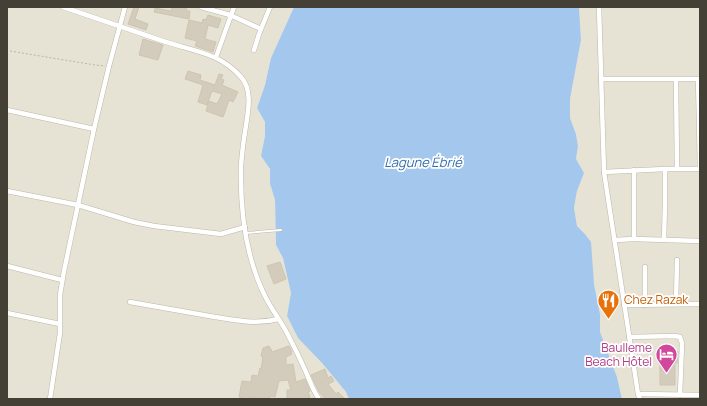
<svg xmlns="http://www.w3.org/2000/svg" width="707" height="406" font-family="Manrope,sans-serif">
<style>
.residential{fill:#e6e2d4}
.water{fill:#a4c8ed}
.building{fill:#d3ccbc;stroke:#cec5af}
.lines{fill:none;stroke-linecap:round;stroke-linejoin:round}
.lane-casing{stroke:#bdb8a9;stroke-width:3}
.street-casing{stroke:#bdb8a9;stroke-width:5.5}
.path{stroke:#beb59b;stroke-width:1;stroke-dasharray:2 2;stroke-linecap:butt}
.lane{stroke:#fff;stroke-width:2}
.street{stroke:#fff;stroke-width:4.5}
.labels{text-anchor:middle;stroke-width:3.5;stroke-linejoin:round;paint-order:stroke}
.food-label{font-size:12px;fill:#c56008;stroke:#fff;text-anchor:start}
.hotel-label{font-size:12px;fill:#b23c85;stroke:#fff;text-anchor:end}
.water-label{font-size:13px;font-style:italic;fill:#336dac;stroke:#fff}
</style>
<rect width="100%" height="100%" fill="#f2f0e6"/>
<g class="residential">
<path d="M7,7H294L271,58L265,85L257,108L265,122V136L261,156L270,169V184L275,200L276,245L283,258L291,293L287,316L298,338L322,363L346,392L349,399H7Z"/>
<path d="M579,7H700V399H622L617,377L600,332V314L584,233L577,226L574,208L577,191L584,173L576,159L578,146L576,134L570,118V99L581,40Z"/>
</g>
<path class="water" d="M294,7H579L581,40L570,99V118L576,134L578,146L576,159L584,173L577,191L574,208L577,226L584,233L591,242L594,284L600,314V332L617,377L622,399H349L346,392L322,363L298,338L287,316L291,293L283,258L276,245L275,200L270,184V169L261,156L265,136V122L257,108L265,85L271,58Z"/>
<g class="building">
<path d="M134,7H139L135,19L148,24L146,30L128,24Z"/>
<path d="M172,7H179L187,9V11H190L189,19L154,12L155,8L171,11Z"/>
<path d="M208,15L221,19L218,28L208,25L205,39L216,42L213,52L195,46L197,41L185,38L189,20L202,23L203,19L206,20Z"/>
<path d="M143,39L163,45L158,60L139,55Z"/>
<path d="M188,71L201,75L200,80L215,85L219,74L223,75L221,79L224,80L222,85L238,92L233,102L229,100L223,117L206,111L209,101L217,104L222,94L212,91L207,105L198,102L203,85L185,79Z"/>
<path d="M280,262L286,279L274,284L267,266Z"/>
<path d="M269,346L270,348L271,349L272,352L289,346L292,352L291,353L292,354L286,357V365L293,364L296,382L305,379L310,391L308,392L310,397L305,399H287V390H291L288,380L279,381L275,397L270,396L269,399H259L251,397V399H246L239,397L242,381L251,382L252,375L258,376L260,368L261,369L263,357L261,356L263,348Z"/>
<path d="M660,351H678L677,363H675V385H660Z"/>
<path d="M325,369L328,378L331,376L334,381L328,384L336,394L338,392L345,399H325L319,392L311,375Z"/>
</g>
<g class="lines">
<defs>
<path id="lane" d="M246,233L281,230"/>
<g id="street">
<path d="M63,7C96,18 130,30 163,41C192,51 219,52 241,77C254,91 247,116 245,132C243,143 242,154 241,165C240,209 246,259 266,298C273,312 284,325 290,339C296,350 301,361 306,372C310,381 313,391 319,399"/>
<path d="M201,7L230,15L261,29"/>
<path d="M599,7L604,172L631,348L638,394L640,399"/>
<path d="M254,50L259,34L270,7"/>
<path d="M216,57L234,7"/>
<path d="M601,79H700"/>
<path d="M676,79L677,169"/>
<path d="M698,79L699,119L700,169"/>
<path d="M7,110L94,129"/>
<path d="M604,172L665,169H700"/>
<path d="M7,191L78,205L134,222L154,226L221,234L245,227"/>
<path d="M634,239L700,241"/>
<path d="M615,240L634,239V170"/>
<path d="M664,240L665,203V169"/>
<path d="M7,266L62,280"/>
<path d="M645,267V305"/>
<path d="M130,302C158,307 186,312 215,317C237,320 256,325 278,319"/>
<path d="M676,304L677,260"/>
<path d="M624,305L700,304"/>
<path d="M7,313L60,324"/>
<path d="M629,337L675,336L680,337L682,343L680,395"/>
<path d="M638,394L700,395"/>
<path d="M50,399L60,333V295L64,271L94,129L109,66L125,7"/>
</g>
</defs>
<use href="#lane" class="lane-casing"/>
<use href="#street" class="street-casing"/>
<path class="path" d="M10,51L95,65L105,66"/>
<use href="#lane" class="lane"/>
<use href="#street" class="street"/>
</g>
<defs>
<symbol id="restaurant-pin" viewBox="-11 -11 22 30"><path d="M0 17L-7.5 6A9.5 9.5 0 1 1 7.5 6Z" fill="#e8710a" stroke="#fff"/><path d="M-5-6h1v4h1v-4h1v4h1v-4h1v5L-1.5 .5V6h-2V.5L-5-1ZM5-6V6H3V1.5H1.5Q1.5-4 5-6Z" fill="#fff"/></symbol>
<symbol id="hotel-pin" viewBox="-11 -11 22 30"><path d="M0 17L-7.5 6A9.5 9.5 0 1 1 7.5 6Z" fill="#d1479c" stroke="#fff"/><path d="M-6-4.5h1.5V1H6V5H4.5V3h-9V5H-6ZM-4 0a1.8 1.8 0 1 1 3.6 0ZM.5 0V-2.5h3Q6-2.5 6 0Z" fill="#fff"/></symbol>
</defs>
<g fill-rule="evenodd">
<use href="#restaurant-pin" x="596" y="288" width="25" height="34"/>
<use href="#hotel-pin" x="654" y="342" width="25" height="34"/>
</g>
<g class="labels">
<g class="food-label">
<text x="624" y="304">Chez Razak</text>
</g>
<g class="hotel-label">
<text x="652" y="352">Baulleme<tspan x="652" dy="14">Beach Hôtel</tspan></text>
</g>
<g class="water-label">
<text x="423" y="167">Lagune Ébrié</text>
</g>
</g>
<rect width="707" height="406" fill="none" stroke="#454035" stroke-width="16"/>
</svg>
